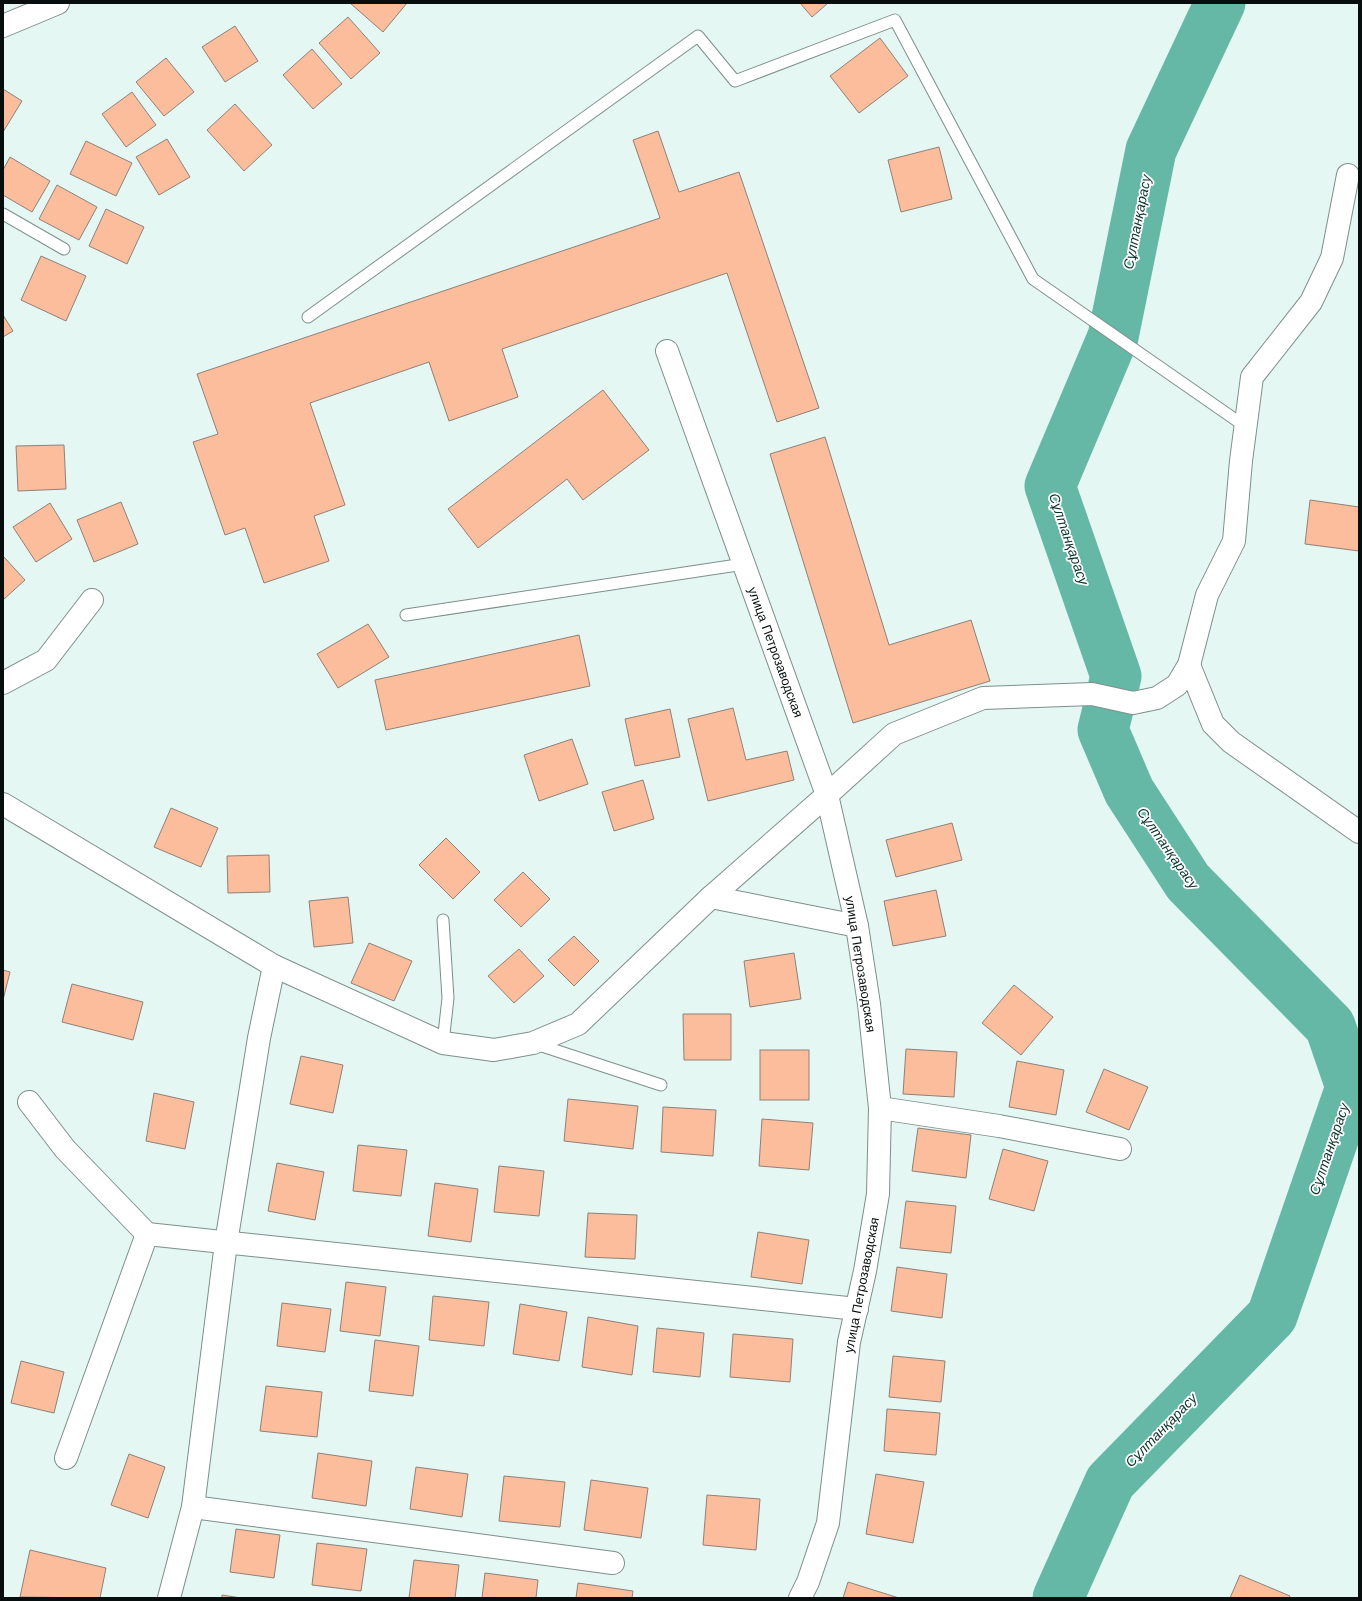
<svg xmlns="http://www.w3.org/2000/svg" width="1362" height="1601" font-family="'Work Sans',sans-serif">
<style>
.lines{fill:none;stroke-linecap:round;stroke-linejoin:round}
.river{stroke:#65b7a6;stroke-width:51}
.building{fill:#fbbd9c;stroke:#8f8179}
.service-casing{stroke:#7e8f8b;stroke-width:13}
.minor-casing{stroke:#7e8f8b;stroke-width:24}
.service{stroke:#fff;stroke-width:11}
.minor{stroke:#fff;stroke-width:22}
.labels{text-anchor:middle;stroke-width:3.5;stroke-linejoin:round;paint-order:stroke}
.street-label{font-size:13px;fill:#080e0d;stroke:#fff}
.water-label{font-size:14px;font-style:italic;fill:#09312b;stroke:#fff}
</style>
<rect width="100%" height="100%" fill="#e4f7f2"/>
<g class="lines">
<path class="river" d="M1058,1598L1110,1482L1272,1316L1351,1087L1330,1026L1188,882L1129,791L1103,730L1116,676L1050,486L1113,337L1151,150L1220,3"/>
</g>
<g class="building">
<path d="M350,3H407L383,32Z"/>
<path d="M800,3H828L812,17Z"/>
<path d="M348,17L380,53L351,79L319,43Z"/>
<path d="M235,26L258,61L225,82L202,47Z"/>
<path d="M880,38L908,76L859,113L830,76Z"/>
<path d="M312,49L342,84L313,109L283,75Z"/>
<path d="M166,58L194,92L164,116L136,82Z"/>
<path d="M3,89L22,101L3,132Z"/>
<path d="M132,92L156,125L126,147L102,114Z"/>
<path d="M235,104L272,145L244,171L207,130Z"/>
<path d="M658,131L679,192L739,172L819,408L777,422L727,273L502,349L518,397L449,421L429,362L310,403L345,505L314,516L329,561L264,583L245,528L225,535L193,442L218,434L197,374L660,218L633,140Z"/>
<path d="M167,139L190,177L159,195L136,157Z"/>
<path d="M86,141L132,163L116,196L70,174Z"/>
<path d="M939,147L952,199L901,212L888,160Z"/>
<path d="M10,157L50,181L32,212L3,195V170Z"/>
<path d="M57,185L97,207L79,240L39,219Z"/>
<path d="M106,209L144,227L127,264L89,246Z"/>
<path d="M41,256L86,276L66,321L21,300Z"/>
<path d="M3,315L13,331L3,337Z"/>
<path d="M603,390L649,450L583,500L567,479L478,548L448,509Z"/>
<path d="M825,437L889,645L971,620L990,681L853,723L770,454Z"/>
<path d="M64,445L66,489L18,491L16,446Z"/>
<path d="M1310,500L1359,507V551L1305,544Z"/>
<path d="M121,502L138,544L94,562L77,520Z"/>
<path d="M50,503L72,539L36,562L13,527Z"/>
<path d="M3,556L25,580L3,600Z"/>
<path d="M368,624L389,657L338,688L317,654Z"/>
<path d="M579,635L590,686L386,730L375,680Z"/>
<path d="M733,708L746,760L787,751L794,780L708,801L688,719Z"/>
<path d="M670,709L680,757L635,766L625,719Z"/>
<path d="M572,739L588,784L539,801L524,755Z"/>
<path d="M643,780L654,819L614,831L602,792Z"/>
<path d="M171,808L218,828L201,867L154,847Z"/>
<path d="M952,823L962,860L896,877L886,840Z"/>
<path d="M446,838L480,872L453,899L419,865Z"/>
<path d="M269,855L270,892L228,893L227,856Z"/>
<path d="M523,872L550,899L521,927L494,900Z"/>
<path d="M936,890L946,936L893,946L884,901Z"/>
<path d="M348,897L353,943L314,947L309,901Z"/>
<path d="M574,936L599,961L574,986L548,960Z"/>
<path d="M369,943L412,961L394,1001L351,983Z"/>
<path d="M519,949L544,976L514,1003L488,976Z"/>
<path d="M794,953L801,999L750,1007L744,961Z"/>
<path d="M3,970L10,972L3,1000Z"/>
<path d="M72,984L143,1002L133,1040L62,1022Z"/>
<path d="M1014,985L1053,1017L1021,1055L982,1023Z"/>
<path d="M683,1014H731V1060H684Z"/>
<path d="M906,1049L957,1052L954,1097L903,1094Z"/>
<rect x="760" y="1050" width="49" height="50"/>
<path d="M301,1056L343,1065L333,1113L290,1104Z"/>
<path d="M1017,1061L1064,1070L1056,1115L1009,1107Z"/>
<path d="M1104,1069L1148,1087L1129,1130L1086,1112Z"/>
<path d="M154,1093L194,1102L185,1149L146,1141Z"/>
<path d="M568,1099L638,1106L633,1149L564,1141Z"/>
<path d="M663,1107L716,1110L713,1156L661,1152Z"/>
<path d="M762,1119L813,1123L809,1170L759,1166Z"/>
<path d="M918,1128L971,1135L966,1178L912,1171Z"/>
<path d="M358,1145L407,1150L401,1196L353,1191Z"/>
<path d="M1003,1149L1048,1161L1034,1211L989,1199Z"/>
<path d="M277,1163L324,1172L315,1220L268,1211Z"/>
<path d="M499,1166L544,1171L539,1216L494,1212Z"/>
<path d="M435,1183L478,1189L471,1242L428,1236Z"/>
<path d="M906,1201L956,1206L951,1253L900,1248Z"/>
<path d="M588,1213L637,1215L635,1259L585,1257Z"/>
<path d="M758,1232L809,1240L802,1284L751,1277Z"/>
<path d="M897,1267L947,1274L942,1318L891,1311Z"/>
<path d="M346,1282L386,1287L380,1336L340,1331Z"/>
<path d="M433,1296L489,1302L484,1346L429,1340Z"/>
<path d="M282,1303L331,1309L325,1352L277,1346Z"/>
<path d="M520,1304L567,1312L559,1361L513,1354Z"/>
<path d="M588,1317L638,1326L632,1375L582,1367Z"/>
<path d="M657,1328L704,1333L700,1377L653,1372Z"/>
<path d="M733,1334L793,1339L790,1382L730,1377Z"/>
<path d="M375,1340L419,1346L413,1396L369,1391Z"/>
<path d="M893,1356L945,1361L941,1402L889,1397Z"/>
<path d="M21,1361L64,1372L54,1413L11,1403Z"/>
<path d="M266,1386L322,1392L317,1437L260,1431Z"/>
<path d="M887,1409L940,1413L936,1455L884,1451Z"/>
<path d="M318,1453L372,1461L366,1506L312,1498Z"/>
<path d="M129,1454L165,1467L148,1518L111,1505Z"/>
<path d="M416,1467L468,1474L462,1517L410,1509Z"/>
<path d="M876,1474L924,1482L913,1543L866,1534Z"/>
<path d="M504,1476L565,1482L560,1527L499,1521Z"/>
<path d="M591,1480L648,1488L641,1538L584,1530Z"/>
<path d="M707,1495L760,1499L756,1550L703,1545Z"/>
<path d="M236,1529L280,1535L274,1578L230,1572Z"/>
<path d="M317,1543L367,1549L361,1591L312,1585Z"/>
<path d="M30,1550L106,1568L100,1598L20,1597Z"/>
<path d="M414,1560L459,1565L455,1598H409Z"/>
<path d="M485,1573L538,1580L536,1598H482Z"/>
<path d="M1240,1575L1290,1596L1289,1598H1230Z"/>
<path d="M848,1582L899,1598H843Z"/>
<path d="M578,1583L633,1591L632,1598H576Z"/>
<path d="M222,1595L241,1598H222Z"/>
</g>
<g class="lines">
<defs>
<g id="service">
<path d="M3,214L64,249"/>
<path d="M308,317L698,36L735,81L895,20L1033,279L1246,427"/>
<path d="M406,615L744,564"/>
<path d="M443,920L448,998L443,1043"/>
<path d="M536,1044L661,1085"/>
</g>
<g id="minor">
<path d="M3,26L58,3"/>
<path d="M667,351L827,795L857,926L869,1004L880,1108L878,1194L865,1271L849,1342L828,1523L808,1582L800,1598"/>
<path d="M1189,665L1213,724L1231,742L1359,832"/>
<path d="M3,683L46,660L92,600"/>
<path d="M3,804L274,966L443,1043L494,1050L533,1043L578,1024L711,897L827,795L894,734L983,698L1092,694L1133,703L1157,698L1177,685L1189,665L1207,595L1234,541L1241,461L1252,377L1311,302L1332,258L1348,175"/>
<path d="M711,897L857,926"/>
<path d="M29,1102L65,1149L147,1234"/>
<path d="M880,1108L999,1126L1120,1149"/>
<path d="M66,1458L147,1234L857,1309"/>
<path d="M193,1507L613,1563"/>
<path d="M169,1598L193,1507L226,1243L259,1038L274,966"/>
</g>
</defs>
<use href="#service" class="service-casing"/>
<use href="#minor" class="minor-casing"/>
<use href="#service" class="service"/>
<use href="#minor" class="minor"/>
</g>
<g class="labels">
<g class="street-label">
<text transform="translate(776 652) rotate(70)" y="5">улица Петрозаводская</text>
<text transform="translate(861 964) rotate(81)" y="5">улица Петрозаводская</text>
<text transform="translate(861 1285) rotate(-79)" y="5">улица Петрозаводская</text>
</g>
<g class="water-label">
<text transform="translate(1137 222) rotate(-79)" y="5">Сұлтанқарасу</text>
<text transform="translate(1069 539) rotate(71)" y="5">Сұлтанқарасу</text>
<text transform="translate(1168 848) rotate(55)" y="5">Сұлтанқарасу</text>
<text transform="translate(1329 1149) rotate(-71)" y="5">Сұлтанқарасу</text>
<text transform="translate(1161 1430) rotate(-46)" y="5">Сұлтанқарасу</text>
</g>
</g>
<rect width="1362" height="1601" fill="none" stroke="#080e0d" stroke-width="8"/>
</svg>
